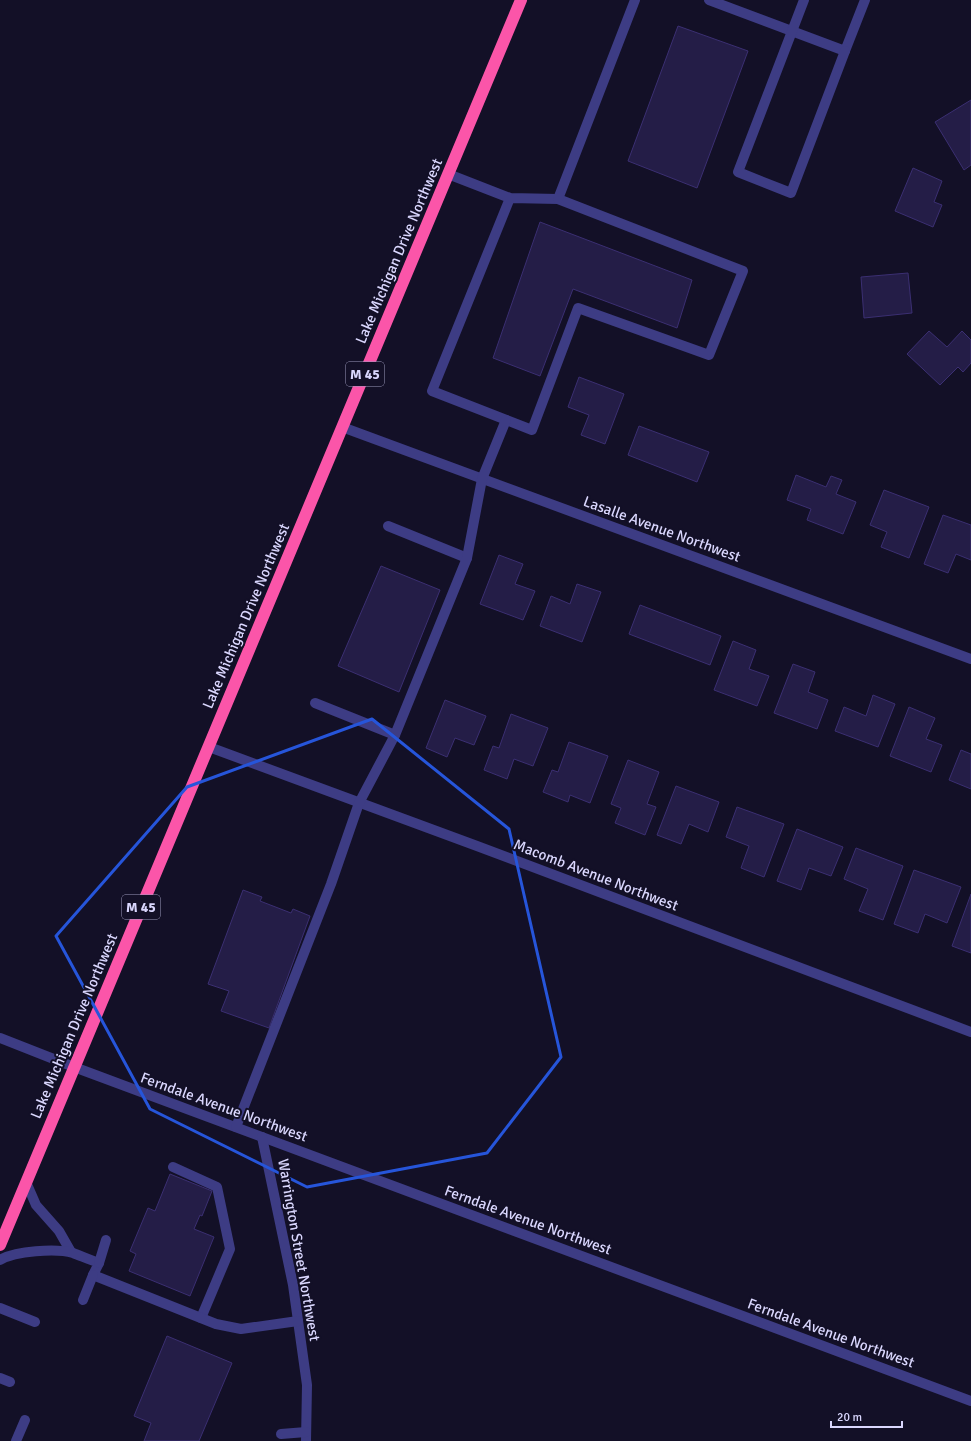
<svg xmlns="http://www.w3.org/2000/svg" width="971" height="1441" font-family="Signika,sans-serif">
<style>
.building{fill:#241d47;stroke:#3b2f72}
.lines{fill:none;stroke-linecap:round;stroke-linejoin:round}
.minor{stroke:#3d3c84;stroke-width:10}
.highway{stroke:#fb55a9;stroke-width:12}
.marked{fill:none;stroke:#2655da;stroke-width:3;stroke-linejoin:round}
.labels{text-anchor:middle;stroke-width:4;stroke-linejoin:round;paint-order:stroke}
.shield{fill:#131027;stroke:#9e9bbe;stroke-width:1}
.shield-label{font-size:14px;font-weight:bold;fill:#dad7fe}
.street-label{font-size:15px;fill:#dad7fe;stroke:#131027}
</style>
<rect width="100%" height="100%" fill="#131027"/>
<g class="building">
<path d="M678,26L748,51L697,188L628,161Z"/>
<path d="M971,100V165L964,170L935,122Z"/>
<path d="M913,168L942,181L934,202L942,205L933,227L895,211Z"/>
<path d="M540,222L692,280L677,328L573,289L540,376L493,358Z"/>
<path d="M908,273L912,313L864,318L861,277Z"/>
<path d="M929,331L947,347L962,331L971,340V363L963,372L958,367L940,385L907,354Z"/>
<path d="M579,377L624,394L605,444L581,435L589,415L568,407Z"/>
<path d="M639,426L709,452L697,482L628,455Z"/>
<path d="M796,475L826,487L831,476L842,480L836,494L856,502L843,534L807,520L811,509L787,500Z"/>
<path d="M884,490L929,507L909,558L881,547L887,532L870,525Z"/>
<path d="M943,515L971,525V560L956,554L948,573L924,564Z"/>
<path d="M499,555L523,564L515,584L535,591L523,620L480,604Z"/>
<path d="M381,566L440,590L399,692L338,666Z"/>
<path d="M577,584L601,592L582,642L540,626L551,596L570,604Z"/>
<path d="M640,605L721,636L710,665L629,634Z"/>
<path d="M733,641L756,650L749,669L769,676L757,706L714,690Z"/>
<path d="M793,664L815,672L808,692L828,700L817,729L774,713Z"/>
<path d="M873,695L895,704L878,747L835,731L844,707L866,716Z"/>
<path d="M445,700L486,716L474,745L455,738L447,757L426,748Z"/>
<path d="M909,707L935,718L926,739L942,745L931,772L890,756Z"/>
<path d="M511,714L548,728L533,766L514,759L507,779L484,770L493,746L499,748Z"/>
<path d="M569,742L608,756L590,803L570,795L568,802L543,792L552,770L558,772Z"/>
<path d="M961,750L971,754V789L949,780Z"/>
<path d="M628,760L659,772L647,804L656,807L645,835L615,823L621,808L611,804Z"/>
<path d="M676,786L719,802L708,832L689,824L681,844L657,835Z"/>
<path d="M737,807L784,824L764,877L741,868L749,846L726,837Z"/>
<path d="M797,829L843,847L831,876L809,868L801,890L777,881Z"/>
<path d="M856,848L903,866L883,920L859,911L868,889L844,879Z"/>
<path d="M914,870L961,887L947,923L925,914L918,933L894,924Z"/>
<path d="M243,890L262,897L260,901L291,913L293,909L310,916L269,1028L221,1011L229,991L208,984Z"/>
<path d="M971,894V953L952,946Z"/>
<path d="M170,1174L212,1191L202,1216L200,1215L194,1229L214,1237L190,1296L129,1271L136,1254L130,1251L148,1208L155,1211Z"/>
<path d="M167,1336L232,1363L199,1441H144L151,1423L134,1416Z"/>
</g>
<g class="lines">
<g class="minor">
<path d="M709,0L845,51L865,0"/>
<path d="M804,0L738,172L791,193L845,51"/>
<path d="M448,174L510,198L432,391L532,430L578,308L709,355L743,271L558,199L510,198"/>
<path d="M558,199L635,0"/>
<path d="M342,427L971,659"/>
<path d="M388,526L467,558"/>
<path d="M315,703L395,735"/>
<path d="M209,747L477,846L971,1032"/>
<path d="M0,1038L74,1067L971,1401"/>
<path d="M236,1127L331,884L359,803L395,735L467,558L482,479L506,420"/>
<path d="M262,1137L293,1285L307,1385L306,1441"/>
<path d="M173,1167L217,1187L230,1249L201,1318"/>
<path d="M26,1182L36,1205L59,1231L71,1252"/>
<path d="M0,1260C15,1251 56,1248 73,1253C81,1256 90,1260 99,1263L93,1275L216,1324L241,1329L298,1321"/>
<path d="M99,1263L106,1240"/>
<path d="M83,1300L93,1275"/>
<path d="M0,1308L35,1322"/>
<path d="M0,1378L10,1382"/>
<path d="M281,1434L306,1432"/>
<path d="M16,1441L25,1420"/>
</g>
<path class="highway" d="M0,1245L521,0"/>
</g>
<path class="marked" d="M372,719L509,829L561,1057L487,1153L307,1187L150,1109L56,936L187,787Z"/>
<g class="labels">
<g class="shield">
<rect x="346" y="362" width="38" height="24" rx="3"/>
<rect x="122" y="895" width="38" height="24" rx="3"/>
</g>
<g class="shield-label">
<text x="365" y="379">M 45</text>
<text x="141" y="912">M 45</text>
</g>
<g class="street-label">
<text transform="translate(399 251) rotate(-67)" y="5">Lake Michigan Drive Northwest</text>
<text transform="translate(662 529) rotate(20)" y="5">Lasalle Avenue Northwest</text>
<text transform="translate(246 616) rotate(-67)" y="5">Lake Michigan Drive Northwest</text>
<text transform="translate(596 875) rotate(21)" y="5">Macomb Avenue Northwest</text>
<text transform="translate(74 1026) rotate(-67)" y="5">Lake Michigan Drive Northwest</text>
<text transform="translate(224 1107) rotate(20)" y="5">Ferndale Avenue Northwest</text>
<text transform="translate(528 1220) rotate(20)" y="5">Ferndale Avenue Northwest</text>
<text transform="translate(299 1250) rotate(80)" y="5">Warrington Street Northwest</text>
<text transform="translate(831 1333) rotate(20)" y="5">Ferndale Avenue Northwest</text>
</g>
</g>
<path d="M831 1421v6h71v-6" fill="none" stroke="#dad7fe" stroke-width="2"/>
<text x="837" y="1421" font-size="12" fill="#dad7fe" stroke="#131027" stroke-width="3" paint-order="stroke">20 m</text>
</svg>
